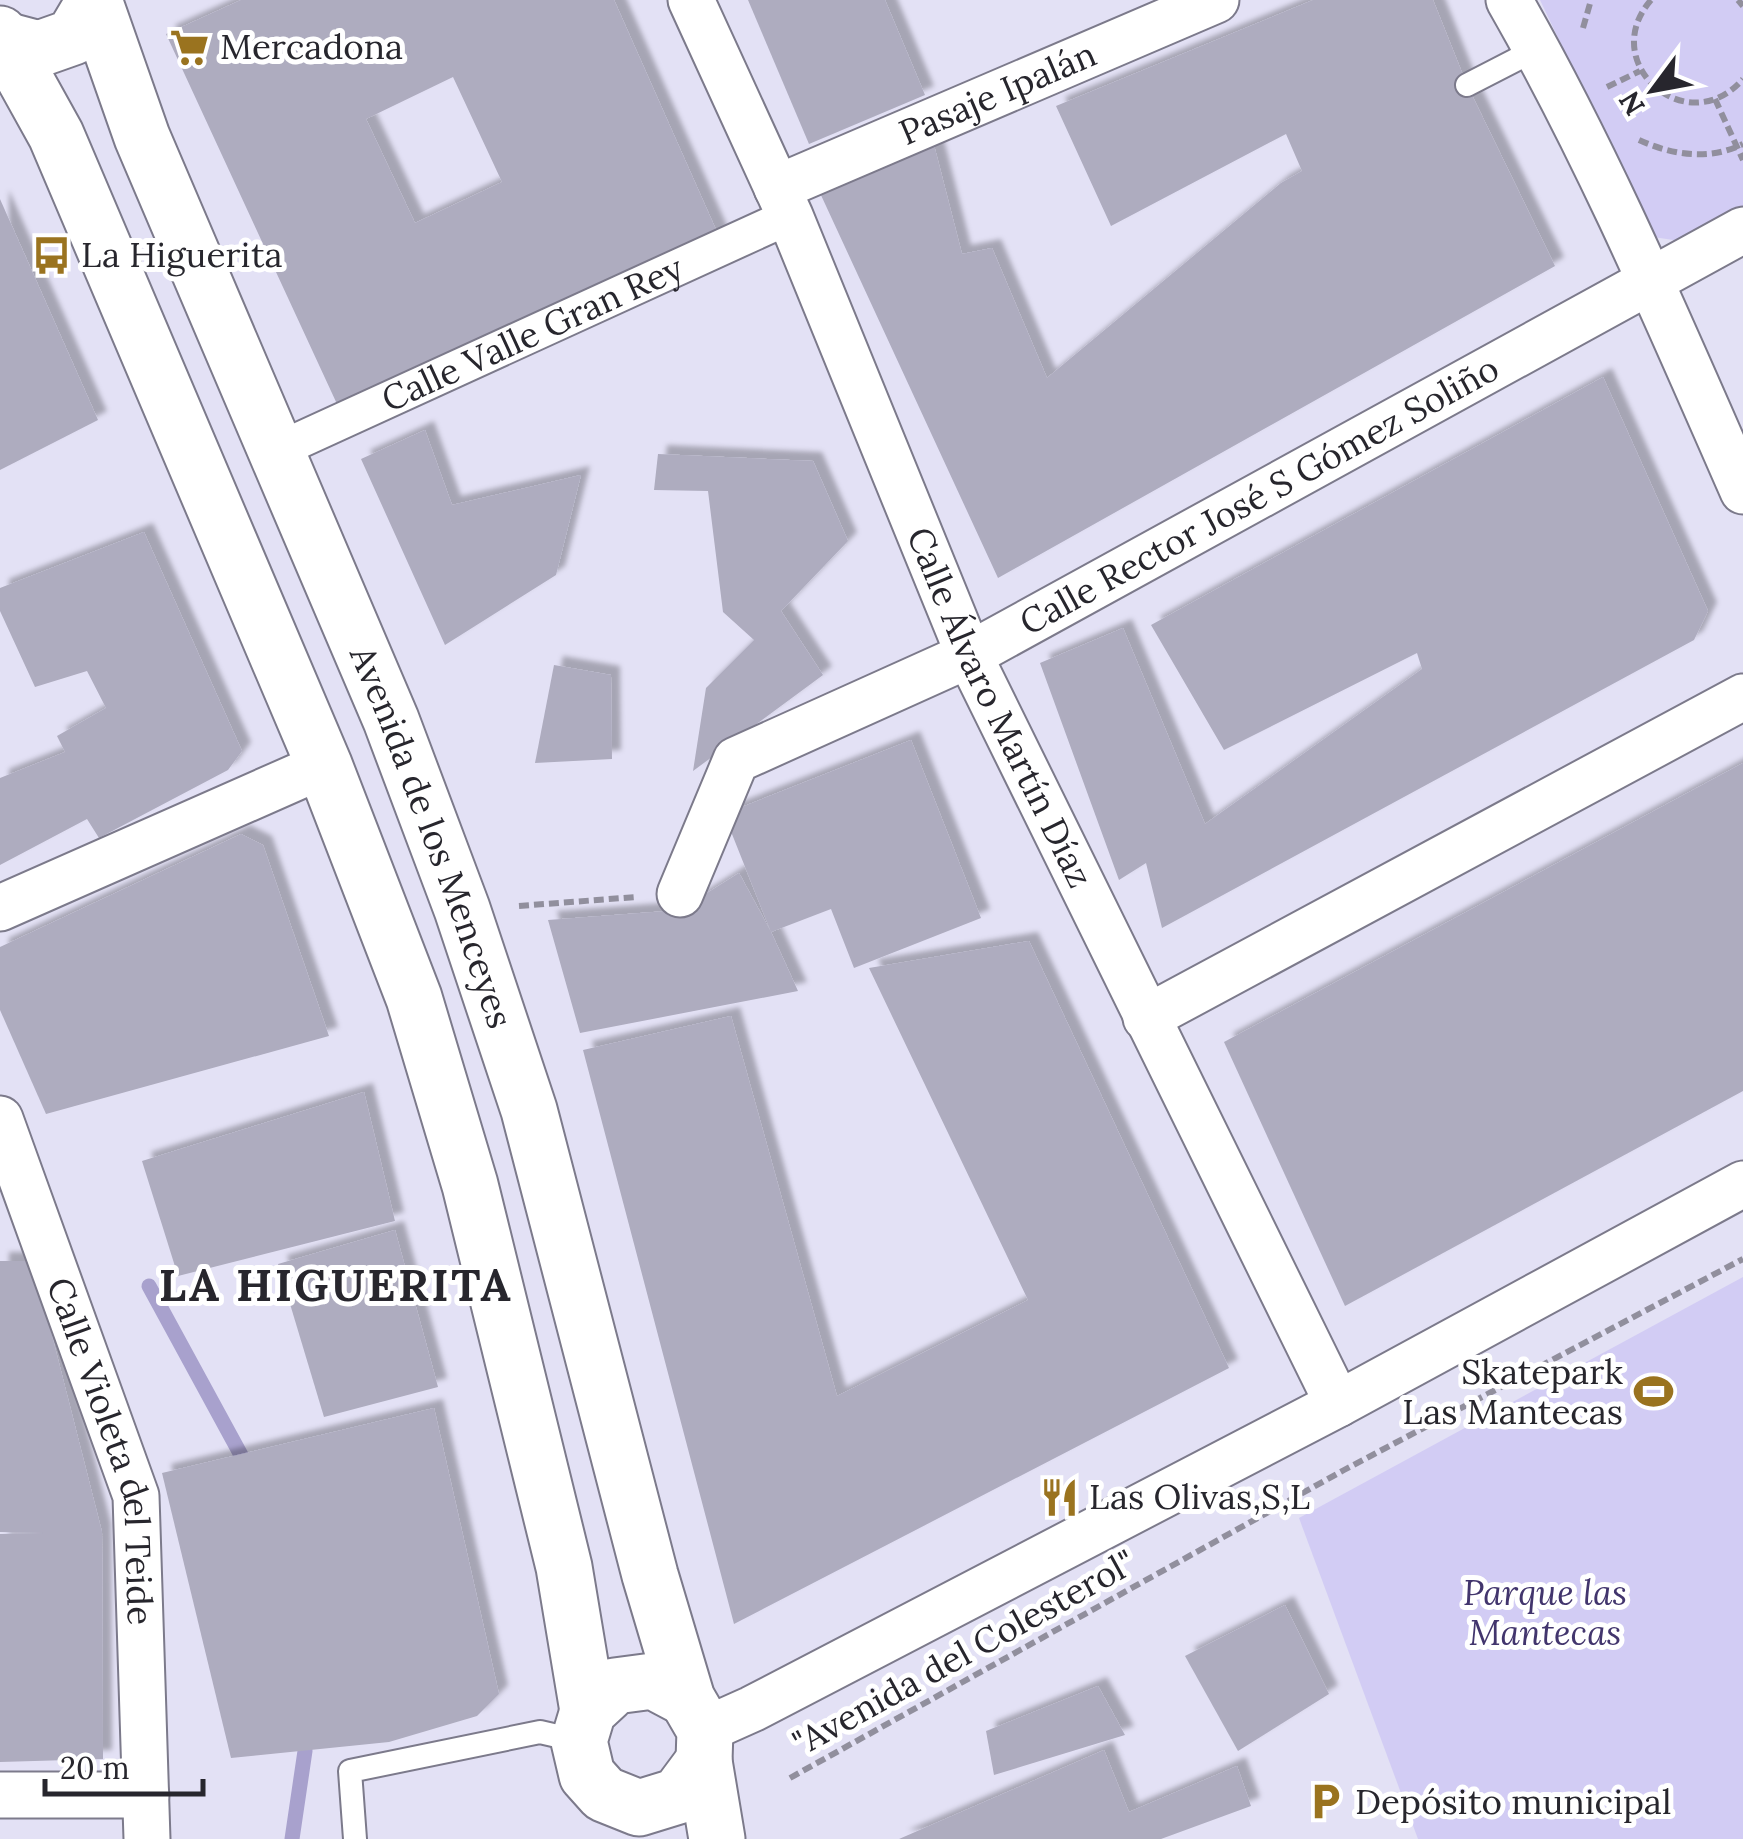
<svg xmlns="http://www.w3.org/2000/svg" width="1743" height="1839" font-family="Lora,serif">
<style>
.green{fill:#d2ccf4}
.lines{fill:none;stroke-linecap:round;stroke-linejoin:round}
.stream{stroke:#a8a1cd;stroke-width:15}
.building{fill:#aeacbf;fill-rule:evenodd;filter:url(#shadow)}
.service-casing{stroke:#7c7a8b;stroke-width:26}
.pedestrian-casing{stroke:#7c7a8b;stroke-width:39}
.minor-casing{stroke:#7c7a8b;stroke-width:49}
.secondary-casing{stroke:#7c7a8b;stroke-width:59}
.path{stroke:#918f9d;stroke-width:6;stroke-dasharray:10 5;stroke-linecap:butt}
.service{stroke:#fff;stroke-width:22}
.pedestrian{stroke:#fff;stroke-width:35}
.minor{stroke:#fff;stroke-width:45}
.secondary{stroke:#fff;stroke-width:55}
.labels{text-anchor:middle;stroke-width:10;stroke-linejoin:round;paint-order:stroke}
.poi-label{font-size:35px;fill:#27262d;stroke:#fff;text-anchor:start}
.street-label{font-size:35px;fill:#27262d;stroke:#fff}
.park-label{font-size:35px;font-style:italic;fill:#42356d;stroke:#fff}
.district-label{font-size:45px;font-weight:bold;letter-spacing:2.5px;fill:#27262d;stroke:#fff}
</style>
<defs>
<filter id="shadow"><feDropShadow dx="9" dy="-9" stdDeviation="2.5" flood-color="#0004"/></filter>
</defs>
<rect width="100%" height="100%" fill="#e3e1f5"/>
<g class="green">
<path d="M1540,0H1743V210L1687,242L1653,237Z"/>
<path d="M1743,1277V1839H1418L1299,1518Z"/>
</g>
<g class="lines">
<g class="stream">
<path d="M149,1286L241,1455"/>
<path d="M292,1839L305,1751"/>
</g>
</g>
<g class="building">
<path d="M241,0H614L721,241L337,404L166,34ZM453,77L502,182L415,223L366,119Z"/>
<path d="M748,0H885L925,95L809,144Z"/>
<path d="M1313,0H1433L1467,85L1555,266L998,578L820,193L934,145L962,254L992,248L1047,378L1281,183L1302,171L1286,134L1111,226L1056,106Z"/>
<path d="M0,199L98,420L0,470Z"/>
<path d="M1603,377L1708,611L1694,640L1162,928L1146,863L1119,880L1040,663L1123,628L1205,824L1422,669L1417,653L1224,750L1151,625Z"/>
<path d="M425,430L452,505L581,475L556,575L445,645L361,459Z"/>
<path d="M658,454L813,461L848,541L781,611L823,675L693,771L706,688L754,640L723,612L708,491L654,490Z"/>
<path d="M144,532L242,751L228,770L99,838L87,819L0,865V778L65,752L57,736L106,708L87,671L35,687L0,611V588Z"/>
<path d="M554,665L611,675L612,759L535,763Z"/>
<path d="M911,740L981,918L854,968L831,909L771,932L798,991L580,1033L548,920L680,910L739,873L771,932L724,814Z"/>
<path d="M1743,763V1091L1345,1306L1224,1042Z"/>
<path d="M241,834L263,845L329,1036L46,1114L0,1010V947Z"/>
<path d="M1029,941L1229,1368L734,1624L583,1050L731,1016L837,1396L1028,1300L869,968Z"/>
<path d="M364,1092L395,1221L178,1276L142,1161Z"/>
<path d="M395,1230L438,1387L324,1417L278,1264Z"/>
<path d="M0,1261H33L102,1532L103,1759L0,1762V1534L43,1533L0,1532Z"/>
<path d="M434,1408L499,1694L477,1716L389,1742L231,1758L162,1473Z"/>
<path d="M1285,1605L1329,1694L1238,1751L1185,1656Z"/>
<path d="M1098,1686L1125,1735L994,1775L986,1731Z"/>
<path d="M1104,1750L1129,1812L1237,1766L1251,1806L1161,1839H899Z"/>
</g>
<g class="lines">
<defs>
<g id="service">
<path d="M1467,85L1537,49"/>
<path d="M355,1839L350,1771L540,1732L579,1741"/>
</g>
<g id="pedestrian">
<path id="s1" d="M276,451L790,216"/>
</g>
<g id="minor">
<path id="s2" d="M691,0L790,216L969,655L1338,1404"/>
<path d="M1509,0C1599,157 1670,325 1743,491"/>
<path id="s3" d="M777,188L1216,0"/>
<path id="s4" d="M680,894L736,760L969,655L1743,230"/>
<path d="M0,908L324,765"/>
<path d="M1146,1018L1743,697"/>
<path id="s5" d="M0,1119L136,1496L147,1839"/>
<path d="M705,1730L752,1709L1338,1404L1743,1184"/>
<path d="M0,1795H146"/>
</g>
<g id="secondary">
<path id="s6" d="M95,3L142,137L391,720L462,909L529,1110L650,1575L687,1699L705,1730L704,1761L717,1839"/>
<path d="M0,34L56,135L324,765L414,998L470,1185L564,1567L588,1711"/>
<path d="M5,40L39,49L73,37L95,0"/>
<path d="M687,1699L653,1681L615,1686L588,1711L579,1741L587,1775L604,1794L639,1808L678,1796L704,1761"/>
</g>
</defs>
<use href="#service" class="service-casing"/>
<use href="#pedestrian" class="pedestrian-casing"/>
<use href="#minor" class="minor-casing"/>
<use href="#secondary" class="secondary-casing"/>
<g class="path">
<path d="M1651,0C1596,63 1687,143 1743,79"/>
<path d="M1738,0L1743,6"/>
<path d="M1583,28L1591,0"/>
<path d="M1607,87L1640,71"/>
<path d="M1715,99L1743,160"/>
<path d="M1639,140C1672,155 1709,161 1743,144"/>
<path d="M519,906L636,897"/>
<path d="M790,1778L1344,1470L1743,1259"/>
</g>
<use href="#service" class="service"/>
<use href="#pedestrian" class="pedestrian"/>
<use href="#minor" class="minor"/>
<use href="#secondary" class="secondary"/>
</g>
<defs>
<symbol id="supermarket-bare" viewBox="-9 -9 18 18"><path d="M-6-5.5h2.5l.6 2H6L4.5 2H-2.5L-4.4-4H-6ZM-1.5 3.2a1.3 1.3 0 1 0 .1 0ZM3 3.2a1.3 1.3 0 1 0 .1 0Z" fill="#9a731f" stroke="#fff" stroke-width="2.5" paint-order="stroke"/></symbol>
<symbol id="bus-bare" viewBox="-9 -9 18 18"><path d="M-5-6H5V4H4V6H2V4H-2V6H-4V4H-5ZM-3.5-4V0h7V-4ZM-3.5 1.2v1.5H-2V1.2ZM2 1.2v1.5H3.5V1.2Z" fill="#9a731f" stroke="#fff" stroke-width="2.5" paint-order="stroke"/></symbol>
<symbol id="stadium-bare" viewBox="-9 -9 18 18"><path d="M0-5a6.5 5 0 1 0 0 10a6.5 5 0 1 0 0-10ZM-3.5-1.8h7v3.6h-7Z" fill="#9a731f" stroke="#fff" stroke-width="2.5" paint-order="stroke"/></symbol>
<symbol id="restaurant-bare" viewBox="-9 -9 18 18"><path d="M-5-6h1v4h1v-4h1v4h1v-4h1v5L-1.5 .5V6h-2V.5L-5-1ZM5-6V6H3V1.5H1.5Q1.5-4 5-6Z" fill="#9a731f" stroke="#fff" stroke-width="2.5" paint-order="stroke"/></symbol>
<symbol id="parking-bare" viewBox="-9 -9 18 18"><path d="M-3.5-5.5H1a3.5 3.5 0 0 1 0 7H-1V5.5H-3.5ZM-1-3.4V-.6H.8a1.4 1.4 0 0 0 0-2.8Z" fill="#9a731f" stroke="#fff" stroke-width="2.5" paint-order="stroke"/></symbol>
</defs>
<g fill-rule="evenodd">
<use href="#supermarket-bare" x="162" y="20" width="55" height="55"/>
<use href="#bus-bare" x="24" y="228" width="55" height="55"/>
<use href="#stadium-bare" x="1626" y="1364" width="55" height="55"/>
<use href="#restaurant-bare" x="1032" y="1470" width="55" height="55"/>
<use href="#parking-bare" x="1298" y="1774" width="55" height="55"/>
</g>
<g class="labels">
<g class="poi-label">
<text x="220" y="59">Mercadona</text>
<text x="81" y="267">La Higuerita</text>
<text x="1623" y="1384" text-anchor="end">Skatepark<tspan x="1623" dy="40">Las Mantecas</tspan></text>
<text x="1089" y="1509">Las Olivas,S,L</text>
<text x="1355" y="1814">Depósito municipal</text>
</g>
<g class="street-label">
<text dy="12" stroke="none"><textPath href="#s3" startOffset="240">Pasaje Ipalán</textPath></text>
<text dy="12" stroke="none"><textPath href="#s1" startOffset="282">Calle Valle Gran Rey</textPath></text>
<text dy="12" stroke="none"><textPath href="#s4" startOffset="732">Calle Rector José S Gómez Soliño</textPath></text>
<text dy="12" stroke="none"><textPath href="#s2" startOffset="772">Calle Álvaro Martín Díaz</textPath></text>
<text dy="12" stroke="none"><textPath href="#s6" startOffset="900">Avenida de los Menceyes</textPath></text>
<text dy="12" stroke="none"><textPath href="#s5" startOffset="350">Calle Violeta del Teide</textPath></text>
<text transform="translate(964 1653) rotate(-29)" y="12">"Avenida del Colesterol"</text>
</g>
<g class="park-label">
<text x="1545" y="1605">Parque las<tspan x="1545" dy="40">Mantecas</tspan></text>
</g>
<g class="district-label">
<text x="336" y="1301">LA HIGUERITA</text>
</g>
</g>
<g transform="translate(1653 90) rotate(238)" stroke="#ffffff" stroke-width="8" paint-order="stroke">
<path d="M0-8L18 38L0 25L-18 38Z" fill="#27262d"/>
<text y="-15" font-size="28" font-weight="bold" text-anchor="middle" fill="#27262d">N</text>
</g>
<path d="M45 1779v15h158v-15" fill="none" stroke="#27262d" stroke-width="5"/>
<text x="60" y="1779" font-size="30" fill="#27262d" stroke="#ffffff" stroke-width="8" paint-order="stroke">20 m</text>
</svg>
